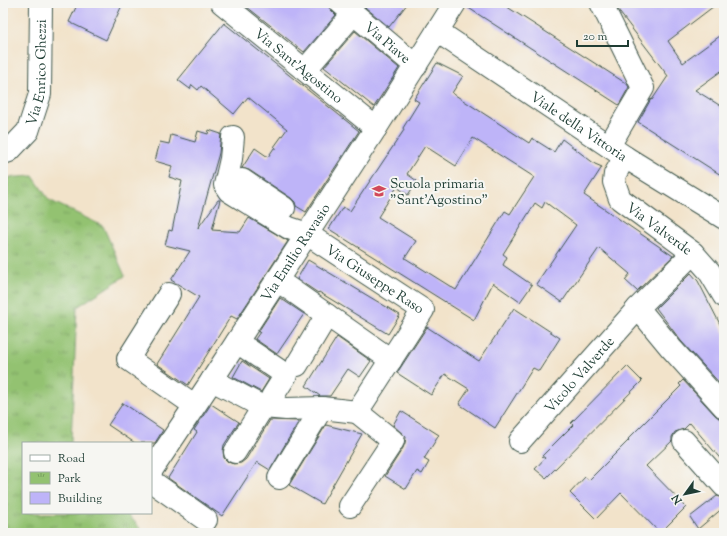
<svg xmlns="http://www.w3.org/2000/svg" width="727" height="536" font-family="'Sorts Mill Goudy',serif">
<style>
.park{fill:url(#park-tufts);stroke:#598052}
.building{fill:#beb4f8;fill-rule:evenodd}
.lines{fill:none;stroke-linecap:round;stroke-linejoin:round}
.minor-casing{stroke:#3f564a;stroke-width:24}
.minor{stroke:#fff;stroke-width:22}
.labels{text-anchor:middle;stroke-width:4;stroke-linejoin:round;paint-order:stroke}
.street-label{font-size:14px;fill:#1f3d34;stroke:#f6f6f2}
.poi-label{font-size:14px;fill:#1f3d34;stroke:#f6f6f2;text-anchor:start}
</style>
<defs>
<pattern id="park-tufts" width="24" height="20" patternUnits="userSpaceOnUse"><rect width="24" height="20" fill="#93c271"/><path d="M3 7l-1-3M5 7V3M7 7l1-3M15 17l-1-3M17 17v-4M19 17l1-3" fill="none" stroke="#779f5e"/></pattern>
</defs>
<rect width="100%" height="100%" fill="#f6f6f2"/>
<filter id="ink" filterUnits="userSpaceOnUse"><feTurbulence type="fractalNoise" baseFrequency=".025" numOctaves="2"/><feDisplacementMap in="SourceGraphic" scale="8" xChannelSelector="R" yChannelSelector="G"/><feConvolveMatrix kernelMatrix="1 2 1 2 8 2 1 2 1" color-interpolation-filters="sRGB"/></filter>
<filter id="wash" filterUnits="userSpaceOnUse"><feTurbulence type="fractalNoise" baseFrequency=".012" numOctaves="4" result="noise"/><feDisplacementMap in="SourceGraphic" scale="16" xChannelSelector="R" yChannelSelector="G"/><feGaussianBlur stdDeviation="0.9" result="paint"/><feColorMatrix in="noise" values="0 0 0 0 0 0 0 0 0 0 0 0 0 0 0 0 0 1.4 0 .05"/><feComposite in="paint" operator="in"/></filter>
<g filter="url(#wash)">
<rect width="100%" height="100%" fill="#f2e3ca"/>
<path class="park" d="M33,176L49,200L103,226L125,276L77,307L71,443H23V513H127L144,533H3V178Z"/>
<g id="blocks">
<g class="building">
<path d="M78,3H123L106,40L69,22Z"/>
<path d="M242,3H329V8L336,15L304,52Z"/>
<path d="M360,3H408L389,27Z"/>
<path d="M467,3H501L627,84L629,87L619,105L467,7Z"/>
<path d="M615,3H718L668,41L683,63L724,33V69L695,90L724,108V177L638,122L651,99L652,100L668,76L620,13Z"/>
<path d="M224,23L359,131L306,212L296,206L295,202L291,198L249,170L242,168L255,148L268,157L274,148H276L274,147L287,129L248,97L234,114L201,86L198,90L192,85L190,89L178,80Z"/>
<path d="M355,31L399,68L374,107L324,67Z"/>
<path d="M437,63L463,76L452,93L529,143L532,138L554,152L562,139L595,164L602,167L584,195L673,256L637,291L625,280L630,274L599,248L562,302L536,284L576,225L545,202L542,208L535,203L503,254L507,257L503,265L532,285L520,302L493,283L474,320L329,229L343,207L350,211L404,130L403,128L419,102L414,99ZM473,138L534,177L510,214L505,211L456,290L405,258L416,241L378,217L397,187L408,195L417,181L407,174L425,146L456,166Z"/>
<path d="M209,130L221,134L219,153L198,228L218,200H220L212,230L240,232L249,218L288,241L237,319L231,316L188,385L157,364L199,297L171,280L190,251L165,245L169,230L172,231L182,181L169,177L172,166L155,161L160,142L169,144L171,135L195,142L198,131L208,134Z"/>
<path d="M308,260L400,315L388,334L319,292L318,293L297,279Z"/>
<path d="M691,273L698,281L724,332V388L681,341L656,308Z"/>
<path d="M280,298L304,314L277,354L255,339L260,332H258Z"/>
<path d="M514,308L560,338L539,371L533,368L495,428L459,404L469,389L445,374L431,395L397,373L427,327L479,361Z"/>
<path d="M337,337L371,361L360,377L348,369L330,396H320L306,386Z"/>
<path d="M242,361L269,379L261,392L233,377Z"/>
<path d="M627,366L642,381L546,478L535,469L545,458L542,456L573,425L571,423Z"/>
<path d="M683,380L715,415L720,419H724V463L690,423L684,429L675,432L672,437V441L646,466L686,507L660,533L621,493L596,519L570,493L585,477L589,480L629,440L628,439L681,386L679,384Z"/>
<path d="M123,403L163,430L155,443H135L108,425Z"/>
<path d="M211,404L239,422L224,445L223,451L224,458L228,462L234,464L241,463L246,459L270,420L299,421L270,470L257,462L222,516L168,478L197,432L194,430Z"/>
<path d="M401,411L439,435L424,459L429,462L422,474L417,471L406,489L385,476L403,448L405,443L406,437L393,425Z"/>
<path d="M326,425L362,434L322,504L289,485Z"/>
<path d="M717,496L724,498V507L698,529L690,517Z"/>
</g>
</g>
</g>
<g filter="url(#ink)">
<use href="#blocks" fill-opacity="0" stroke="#3f564a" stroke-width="1"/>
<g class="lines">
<defs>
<g id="minor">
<path id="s1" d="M222,3L376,128"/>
<path id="s2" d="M341,3L416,66"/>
<path d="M601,3L643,88L609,146"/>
<path id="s3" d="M437,31L625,157L724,218"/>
<path d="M305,70L353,14"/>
<path id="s4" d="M233,137L231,159L225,185L229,191L289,228L307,234L423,310L357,412"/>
<path id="s5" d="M3,153L9,151L28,131L40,94L41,3"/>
<path id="s6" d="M625,157L615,174L614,182L620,199L693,253L709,271L724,296"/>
<path d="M242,180L284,208"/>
<path d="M277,280L391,360"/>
<path d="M169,294L128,359L194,405"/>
<path d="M638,308L671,348L724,407"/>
<path d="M237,342L286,375L272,397"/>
<path d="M297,365L327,315"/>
<path d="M212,380L263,407L286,409L322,408L357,412"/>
<path id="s7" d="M520,441L638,308L693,253"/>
<path d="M684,441L724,486"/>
<path d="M235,452L263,407"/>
<path id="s8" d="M151,471L212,380L376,128L455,3"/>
<path d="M279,478L322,408"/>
<path d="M151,481L206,520"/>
<path d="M350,506L393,441L357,412"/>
</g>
</defs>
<use href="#minor" class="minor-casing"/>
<use href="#minor" class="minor"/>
</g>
</g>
<defs>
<symbol id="school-bare" viewBox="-9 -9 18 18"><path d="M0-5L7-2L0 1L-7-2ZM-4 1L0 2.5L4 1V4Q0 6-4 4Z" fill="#d1495b" stroke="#f6f6f2" stroke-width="2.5" paint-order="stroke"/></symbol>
</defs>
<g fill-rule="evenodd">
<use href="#school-bare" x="369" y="181" width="20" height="20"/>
</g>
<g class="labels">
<g class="street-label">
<text dy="5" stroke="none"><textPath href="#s2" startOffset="61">Via Piave</textPath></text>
<text dy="5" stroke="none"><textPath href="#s1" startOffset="99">Via Sant'Agostino</textPath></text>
<text dy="5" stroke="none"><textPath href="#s5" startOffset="94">Via Enrico Ghezzi</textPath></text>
<text dy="5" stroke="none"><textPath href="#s3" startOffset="171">Viale della Vittoria</textPath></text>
<text dy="5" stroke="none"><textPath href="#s6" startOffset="95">Via Valverde</textPath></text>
<text dy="5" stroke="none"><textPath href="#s8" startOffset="262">Via Emilio Ravasio</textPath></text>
<text dy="5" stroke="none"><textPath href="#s4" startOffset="227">Via Giuseppe Raso</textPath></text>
<text dy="5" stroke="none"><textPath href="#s7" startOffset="89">Vicolo Valverde</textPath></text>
</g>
<g class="poi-label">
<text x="390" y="188">Scuola primaria<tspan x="390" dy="16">"Sant'Agostino"</tspan></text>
</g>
</g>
<rect width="727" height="536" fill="none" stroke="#f6f6f2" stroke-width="16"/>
<rect x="22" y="442" width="130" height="72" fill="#f6f6f2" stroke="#a0aca6"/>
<rect x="30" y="455" width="20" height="6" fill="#ffffff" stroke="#a0aca6"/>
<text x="58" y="462" font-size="12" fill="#1f3d34">Road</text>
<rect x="30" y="472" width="20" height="12" fill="url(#park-tufts)" stroke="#a0aca6"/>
<text x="58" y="482" font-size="12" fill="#1f3d34">Park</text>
<rect x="30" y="492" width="20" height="12" fill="#beb4f8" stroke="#a0aca6"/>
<text x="58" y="502" font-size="12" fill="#1f3d34">Building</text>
<g transform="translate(685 494) rotate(237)" stroke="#f6f6f2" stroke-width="3" paint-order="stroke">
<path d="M0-3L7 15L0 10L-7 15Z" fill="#1f3d34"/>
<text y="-6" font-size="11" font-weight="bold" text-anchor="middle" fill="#1f3d34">N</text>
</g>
<path d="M577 40v6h51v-6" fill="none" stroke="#1f3d34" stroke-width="2"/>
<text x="583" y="40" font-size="12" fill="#1f3d34" stroke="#f6f6f2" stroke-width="3" paint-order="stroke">20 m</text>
</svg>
